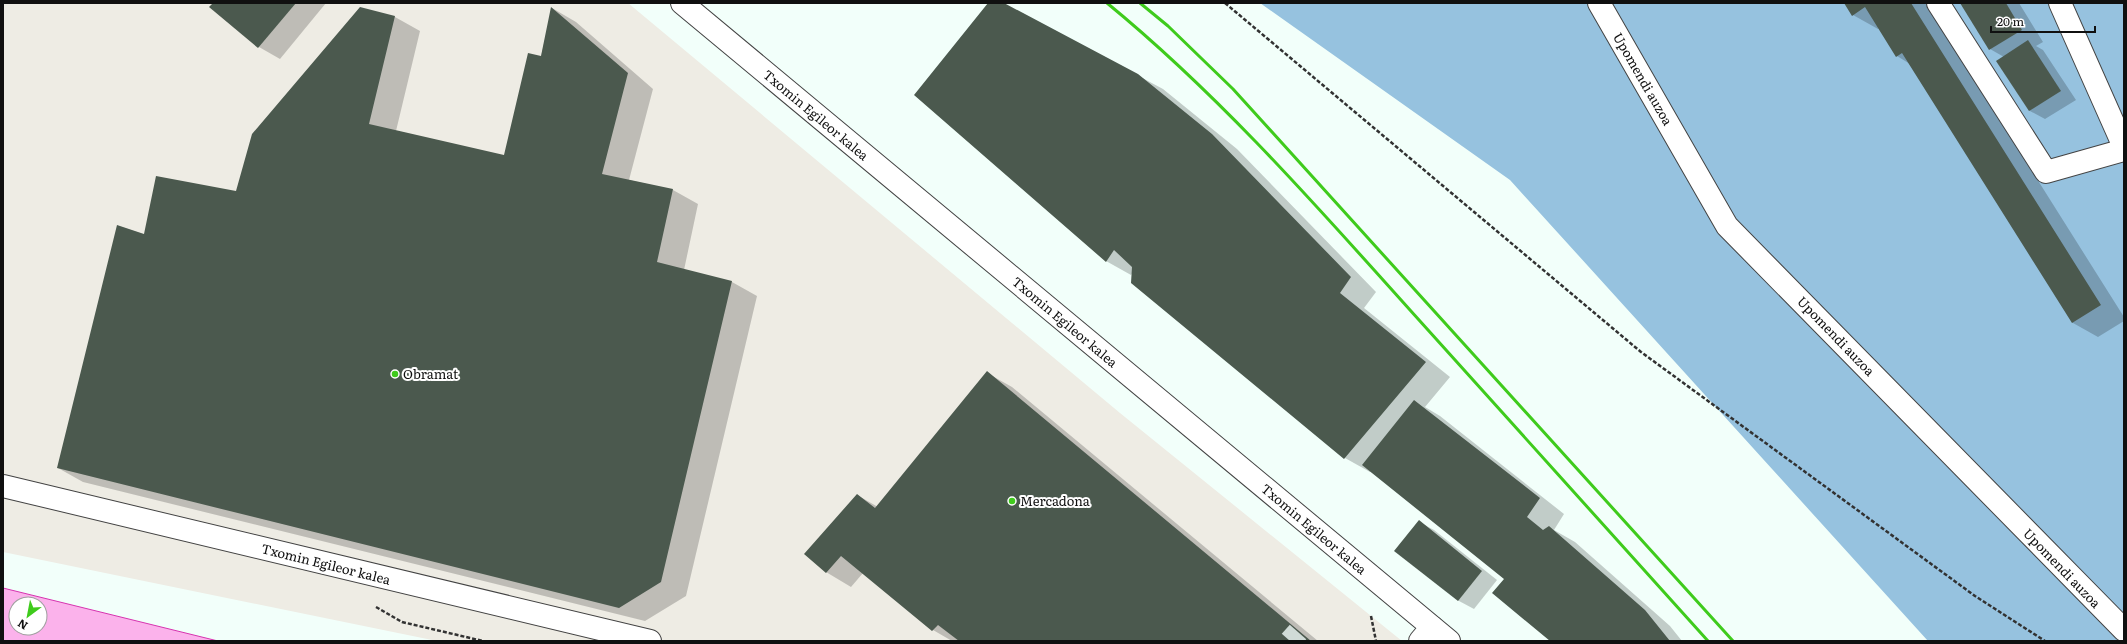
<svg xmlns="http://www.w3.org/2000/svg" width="2127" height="644" font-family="Literata,serif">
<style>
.industrial{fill:#eeece4}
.forest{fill:#96c2df}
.water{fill:#fbb2eb;stroke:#d734b0;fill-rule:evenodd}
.shadow{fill:#0003}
.building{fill:#4b594e}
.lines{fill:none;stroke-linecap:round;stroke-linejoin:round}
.minor-tunnel{stroke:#d0dbd7;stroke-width:22;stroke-dasharray:22 11;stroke-linecap:butt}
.minor-casing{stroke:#434343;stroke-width:24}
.path{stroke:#323232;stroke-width:2.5;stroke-dasharray:4 2;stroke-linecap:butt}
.minor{stroke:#fff;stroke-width:22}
.rail{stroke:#3fcb1c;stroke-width:3}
.poi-dot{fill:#3fcb1c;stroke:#fff;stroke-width:1.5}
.labels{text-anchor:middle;stroke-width:4;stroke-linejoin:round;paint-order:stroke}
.street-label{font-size:13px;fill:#101010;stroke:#fff}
.poi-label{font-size:13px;fill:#101010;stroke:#fff;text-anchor:start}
</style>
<rect width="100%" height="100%" fill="#f2fffa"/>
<path class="industrial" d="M3,3H628L1120,413L1402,641H437L3,552Z"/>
<path class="forest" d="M1260,3H2124V641H1928L1510,180Z"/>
<path class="water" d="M3,588L218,641H3ZM16,604H40V628H16Z"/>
<g class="shadow">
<path d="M214,3H326L280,59L259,47L211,7Z"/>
<path d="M989,3H1002L1163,89L1237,149L1376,292L1364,308L1450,377L1425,407L1440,416L1564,514L1554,530L1575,542L1670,626L1682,641H1552L1505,579L1371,471L1370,472L1345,458L1133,272L1131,275L1106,261Z"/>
<path d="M1845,3H1926L2124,317V321L2098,337L2073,323L1910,64L1897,56L1879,28L1878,29L1853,15Z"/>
<path d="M1962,3H2019L2043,42L2036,46L2043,50L2076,100L2045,119L2030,111L2004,57L1990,49Z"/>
<path d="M361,8L395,17L420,31L396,131L504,156L541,57L552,8L576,22L653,89L629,180L673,190L698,204L684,270L732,282L757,296L686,596L645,621L83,482L58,468L145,235L236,193Z"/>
<path d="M987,373L1012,387L1318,641H952L933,630L863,573L851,587L826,572L806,554L857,495L878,507Z"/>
<path d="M1419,522L1434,530L1497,580L1474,609L1459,601L1396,550Z"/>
</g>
<g class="building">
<path d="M213,3H296L258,48L209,7Z"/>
<path d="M988,3H1004L1138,74L1212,134L1351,277L1340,293L1426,362L1344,459L1131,283L1132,267L1114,250L1106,262L914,95Z"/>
<path d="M1844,3H1911L2101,305L2072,323L1902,53L1896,57L1865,7L1852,16Z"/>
<path d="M1960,3H2006L2022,30L1989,50Z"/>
<path d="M360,7L395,16L369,124L504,155L528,53L541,56L551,7L628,73L602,174L673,189L657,262L732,281L661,582L619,608L57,468L117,225L144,234L156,176L236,191L252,134Z"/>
<path d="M2028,40L2061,91L2029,111L1996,61Z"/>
<path d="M987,371L1311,641H959L938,625L932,631L841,556L826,573L804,554L857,494L875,508Z"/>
<path d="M1414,400L1540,498L1527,517L1543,530L1549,526L1645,610L1670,641H1550L1492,593L1504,579L1362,465Z"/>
<path d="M1419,520L1482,571L1458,601L1394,551Z"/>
</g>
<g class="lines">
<path class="minor-tunnel" d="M1290,641L1298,632"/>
<defs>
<g id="minor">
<path d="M682,3L1449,641"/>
<path d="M1599,3L1727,226L2124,630"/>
<path d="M1938,3L2046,172L2124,150"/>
<path d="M2060,3L2124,147"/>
<path d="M3,486L650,641"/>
<path d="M1420,641L1432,627"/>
</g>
</defs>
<use href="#minor" class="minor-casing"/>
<g class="path">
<path d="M1225,3L1641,352L1975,596L2045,641"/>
<path d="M376,607L402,622L483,641"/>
<path d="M1371,616L1376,641"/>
</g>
<use href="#minor" class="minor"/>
<g class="rail">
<path d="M1107,3C1218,94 1314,203 1410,310C1509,420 1609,531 1708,641"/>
<path d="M1140,3L1168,26L1233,89L1733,641"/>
</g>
</g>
<g class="poi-dot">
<circle cx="395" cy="374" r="4"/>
<circle cx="1012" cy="501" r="4"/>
</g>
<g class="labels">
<g class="street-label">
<text transform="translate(1643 79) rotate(60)" y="5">Upomendi auzoa</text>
<text transform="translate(816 115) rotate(40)" y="5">Txomin Egileor kalea</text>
<text transform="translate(1065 322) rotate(40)" y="5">Txomin Egileor kalea</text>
<text transform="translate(1836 336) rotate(46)" y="5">Upomendi auzoa</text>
<text transform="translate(1314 529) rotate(40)" y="5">Txomin Egileor kalea</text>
<text transform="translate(326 564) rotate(14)" y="5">Txomin Egileor kalea</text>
<text transform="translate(2062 568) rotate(46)" y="5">Upomendi auzoa</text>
</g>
<g class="poi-label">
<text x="403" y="379">Obramat</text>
<text x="1020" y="506">Mercadona</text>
</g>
</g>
<rect width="2127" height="644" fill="none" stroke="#101010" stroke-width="8"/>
<g transform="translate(28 616) rotate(212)"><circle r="19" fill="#ffffff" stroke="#9f9f9f"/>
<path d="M0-3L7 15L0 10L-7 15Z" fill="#3fcb1c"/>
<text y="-6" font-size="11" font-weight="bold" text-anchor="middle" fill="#101010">N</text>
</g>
<path d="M1991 26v6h104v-6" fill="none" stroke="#101010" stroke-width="2"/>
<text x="1997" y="26" font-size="12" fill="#101010" stroke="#ffffff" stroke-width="3" paint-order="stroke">20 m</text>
</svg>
